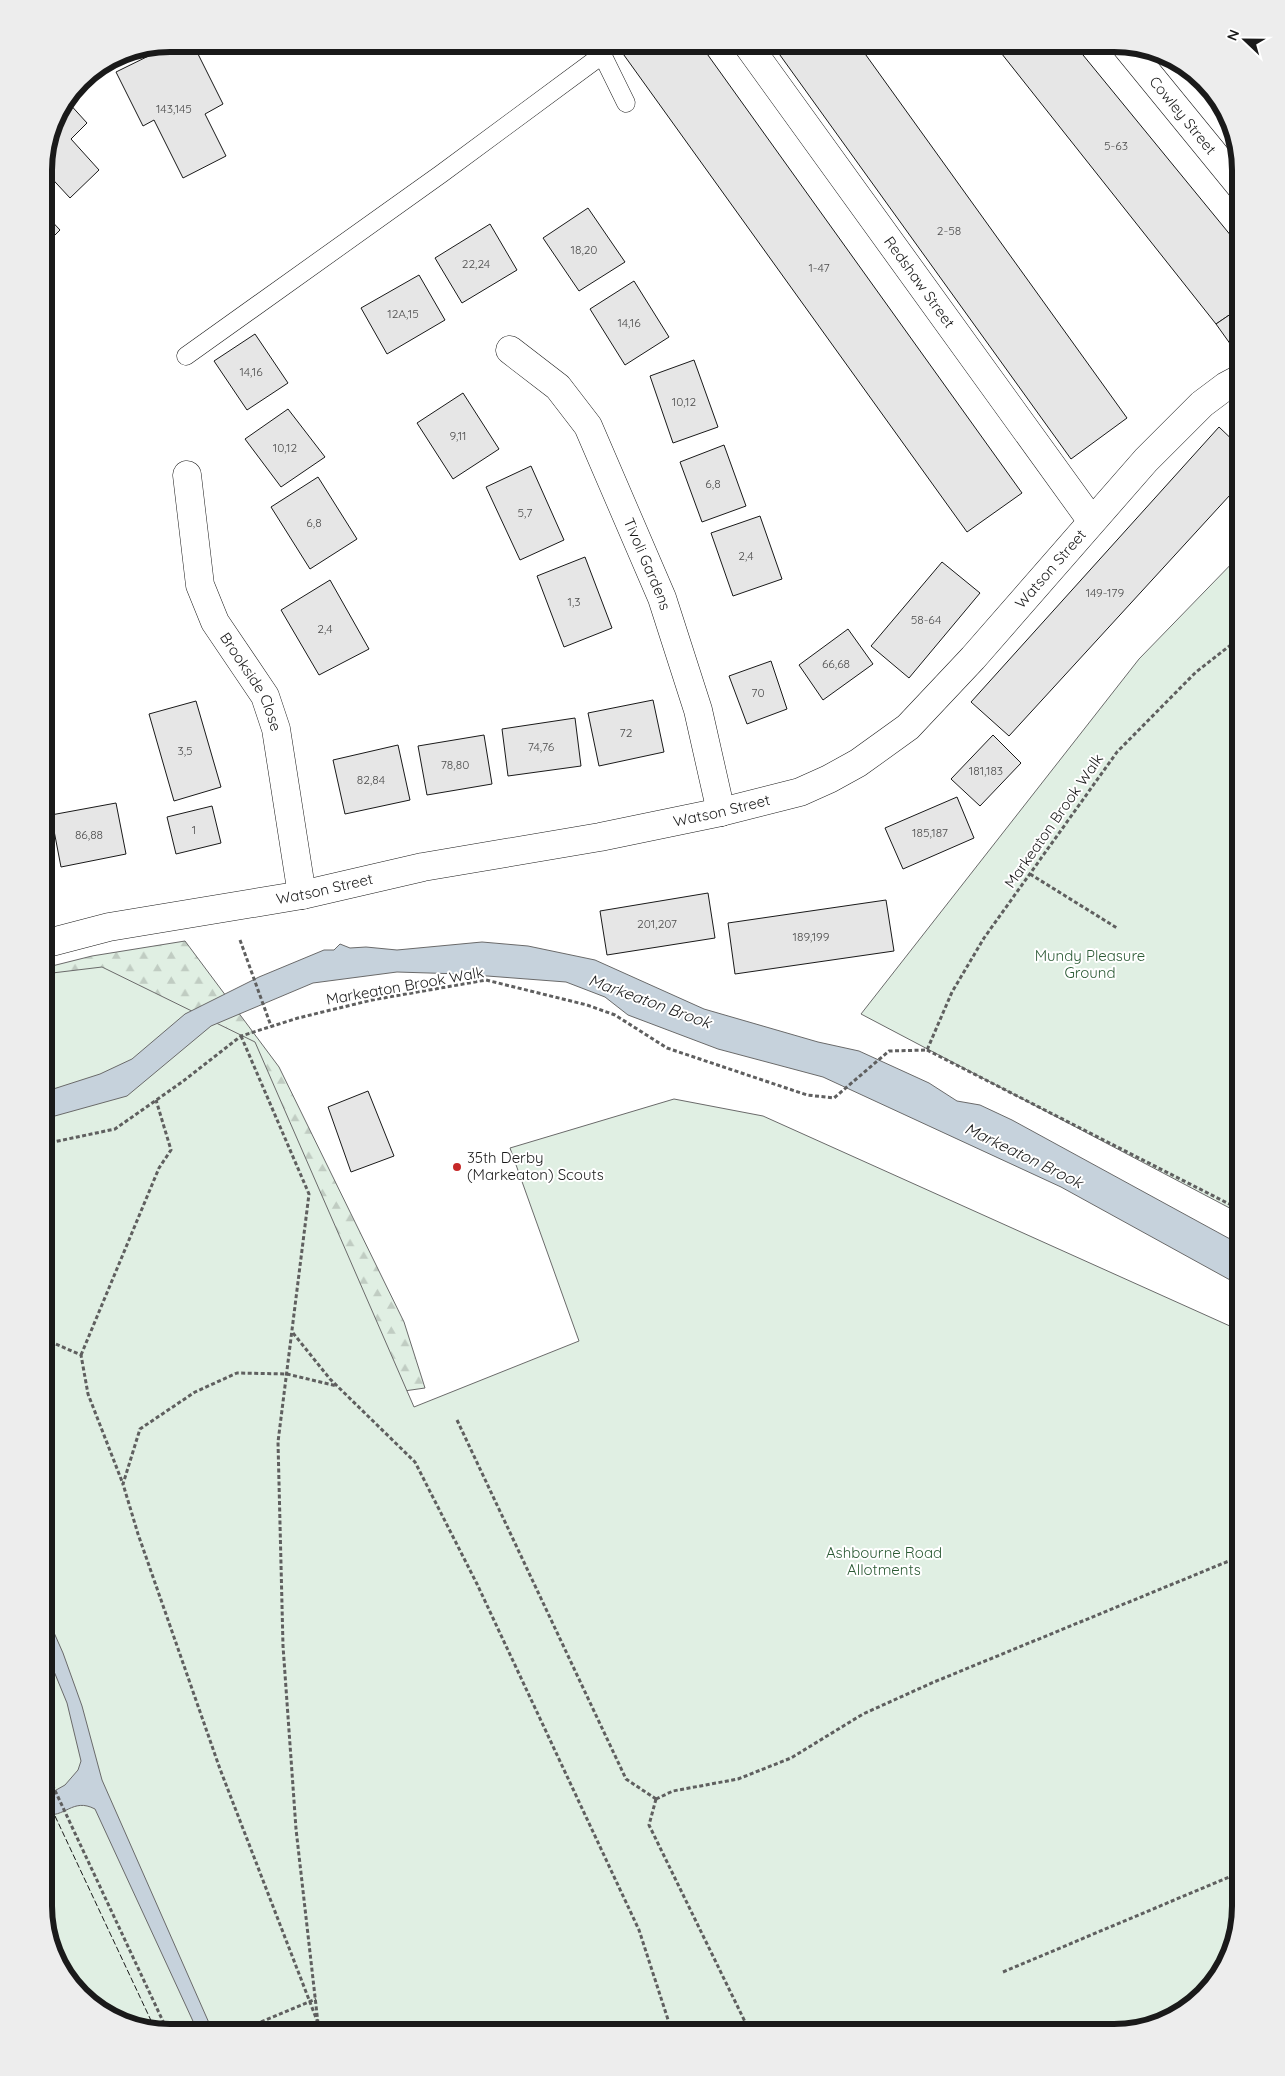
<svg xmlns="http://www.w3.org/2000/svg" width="1285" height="2076" font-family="Quicksand,sans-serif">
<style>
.forest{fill:url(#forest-firs);stroke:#6a6a6a}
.green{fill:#e0efe3;stroke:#6a6a6a}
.water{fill:#c6d2dc;stroke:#6a6a6a}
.building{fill:#e6e6e6;stroke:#1a1a1a}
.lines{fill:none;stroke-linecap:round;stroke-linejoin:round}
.service-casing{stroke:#1a1a1a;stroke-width:19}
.minor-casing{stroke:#1a1a1a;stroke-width:29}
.tertiary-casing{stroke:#1a1a1a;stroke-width:29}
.path{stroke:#5f5f5f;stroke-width:3;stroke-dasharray:4 2.5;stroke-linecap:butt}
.service{stroke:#fff;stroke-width:18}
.minor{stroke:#fff;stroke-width:28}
.tertiary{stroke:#fff;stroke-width:28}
.fence{stroke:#1a1a1a;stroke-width:1;stroke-dasharray:6 2.5;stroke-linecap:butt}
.poi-dot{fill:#c62828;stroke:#fff;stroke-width:2}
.labels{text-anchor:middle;stroke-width:4;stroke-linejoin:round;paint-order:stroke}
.number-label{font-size:12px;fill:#4d4d4d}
.street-label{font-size:15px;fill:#1a1a1a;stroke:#fff}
.park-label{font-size:15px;fill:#2b5a34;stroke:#fff}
.poi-label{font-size:15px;fill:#1a1a1a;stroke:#fff;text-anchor:start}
.water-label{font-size:16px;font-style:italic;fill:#1a1a1a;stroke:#fff}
.rim{fill:none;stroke:#1a1a1a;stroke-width:6}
</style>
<defs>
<pattern id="forest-firs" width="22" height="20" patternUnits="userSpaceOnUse" patternTransform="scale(1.25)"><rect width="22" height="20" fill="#e0efe3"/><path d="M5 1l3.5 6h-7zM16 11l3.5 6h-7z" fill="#c0ccc2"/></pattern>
</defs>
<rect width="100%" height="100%" fill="#fff"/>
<path class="forest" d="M185,941L279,1067L404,1322L425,1388L390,1393L44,1191V968L92,956Z"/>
<g class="green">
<path d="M1241,554V1214L861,1014L1139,659Z"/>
<path d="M102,967L255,1042L414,1407L579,1341L510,1148L674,1099L763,1116L1241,1331V1906L1224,1969L1171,2019L1114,2032H163L100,2011L57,1962L44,1905V974Z"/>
</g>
<g class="water">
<path d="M482,942L528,946L595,960L704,1009L818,1042L859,1051L929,1083L957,1101L980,1105L1012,1120L1241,1245V1286L1061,1187L823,1077L718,1049L628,1015L605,997L566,982L461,974L397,972L313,983L211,1026L127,1096L44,1119V1092L100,1074L132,1059L185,1014L259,977L324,950H334L340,944L350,948L366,947L397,950Z"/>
<path d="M44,1610L63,1653L82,1706L102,1780L213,2032H198L95,1809C72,1797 65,1819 44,1814V1793L49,1794L65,1785L78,1770L81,1761L67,1703L44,1647Z"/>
</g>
<g class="building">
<path d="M173,44H193L223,104L205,114L226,156L183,178L154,120L143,126L116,72Z"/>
<path d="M616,44H700L1022,493L967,532Z"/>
<path d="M772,44H858L1127,418L1071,459Z"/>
<path d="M994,44H1074L1241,248V307L1216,324Z"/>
<path d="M67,101L87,123L71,139L99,170L70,198L44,170V162L54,122Z"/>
<path d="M588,208L625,262L579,291L543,238Z"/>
<path d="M44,213L60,230L44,246Z"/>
<path d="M490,224L517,270L462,303L435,258Z"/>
<path d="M419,275L445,320L387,354L361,308Z"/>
<path d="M634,281L669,337L625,365L590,309Z"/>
<path d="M1241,307V359L1216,324Z"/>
<path d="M255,334L288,383L247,410L214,361Z"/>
<path d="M694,360L718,427L673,443L650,376Z"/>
<path d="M463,393L499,449L453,479L417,423Z"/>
<path d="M288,409L325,457L281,487L245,439Z"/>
<path d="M1219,427L1241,448V483L1009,736L971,702Z"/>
<path d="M724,445L746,506L702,522L680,462Z"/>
<path d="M531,466L564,540L520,560L486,487Z"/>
<path d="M318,477L357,539L310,569L271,507Z"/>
<path d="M760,516L782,579L733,596L711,533Z"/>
<path d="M585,557L612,628L564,647L537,576Z"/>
<path d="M942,562L980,593L909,678L871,646Z"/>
<path d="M330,580L369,649L319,675L281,610Z"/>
<path d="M848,629L873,664L823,700L799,665Z"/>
<path d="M771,661L787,709L747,724L729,676Z"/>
<path d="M653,700L664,752L599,766L588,713Z"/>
<path d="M196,701L221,787L174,801L149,714Z"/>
<path d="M575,718L581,766L508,776L502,729Z"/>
<path d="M484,735L492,784L427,795L418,746Z"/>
<path d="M993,735L1021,763L980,806L951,779Z"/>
<path d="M398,745L410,800L345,814L333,760Z"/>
<path d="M957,797L974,838L903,869L885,828Z"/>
<path d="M116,803L126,854L61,867L51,815Z"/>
<path d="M212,806L221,843L176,854L167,817Z"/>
<path d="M44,846L48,869L44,870Z"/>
<path d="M708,893L715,938L607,955L600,911Z"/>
<path d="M886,900L894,951L735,974L728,923Z"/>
<path d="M368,1091L394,1156L351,1172L328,1107Z"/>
</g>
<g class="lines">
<defs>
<g id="service">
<path d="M597,44L626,103"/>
<path d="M186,356L441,174L602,55"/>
</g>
<g id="minor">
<path id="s1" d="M747,44L1091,520"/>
<path id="s2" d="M510,350L558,387L588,426L662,598L698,710L721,812"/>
<path id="s3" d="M187,475L200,585L215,622L265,696L276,729L302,895"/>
<path id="s4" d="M44,944L109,927L302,895L423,867L600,837L721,812L800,792L829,779L858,763L908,727L973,658L1146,460L1202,404L1226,386L1241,378"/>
</g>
<g id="tertiary">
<path id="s5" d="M1125,45L1241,187"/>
</g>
</defs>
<use href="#service" class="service-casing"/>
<use href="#minor" class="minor-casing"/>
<use href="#tertiary" class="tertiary-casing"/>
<g class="path">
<path d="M1030,874L1117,928"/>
<path d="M240,940L271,1026"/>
<path d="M241,1036L309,1194L278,1442L283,1646L296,1829L319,2032"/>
<path d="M927,1050L1241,1210"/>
<path d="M44,1144L115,1129L182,1082L241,1036L298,1018L372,1000L486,980L587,1005L615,1015L667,1048L807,1095L834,1098L889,1051L927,1050L952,992L984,938L1117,752L1196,672L1241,637"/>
<path d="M293,1333L330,1379L415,1462L477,1584L639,1930L672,2032"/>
<path d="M44,1339L81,1355L88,1394L123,1484"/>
<path d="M81,1355L159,1168L171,1150L156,1100"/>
<path d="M457,1420L626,1779L656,1799"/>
<path d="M44,1767L168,2032"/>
<path d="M656,1799L673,1791L738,1779L791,1758L863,1714L934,1682L1241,1556"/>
<path d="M656,1799L649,1825L750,2032"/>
<path d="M1003,1972L1241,1872"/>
<path d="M318,2023L220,1769L138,1534L123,1484L140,1429L195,1392L237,1373L287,1374L337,1386"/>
<path d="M237,2032L316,1999"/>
</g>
<use href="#service" class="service"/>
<use href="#minor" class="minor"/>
<use href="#tertiary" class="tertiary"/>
<path class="fence" d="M55,1816L155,2029"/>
</g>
<circle class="poi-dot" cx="457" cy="1167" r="5"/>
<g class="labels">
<g class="number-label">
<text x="174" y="113">143,145</text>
<text x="1116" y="150">5-63</text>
<text x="949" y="235">2-58</text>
<text x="584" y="254">18,20</text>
<text x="476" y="268">22,24</text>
<text x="819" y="272">1-47</text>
<text x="403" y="318">12A,15</text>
<text x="629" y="327">14,16</text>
<text x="251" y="376">14,16</text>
<text x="684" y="406">10,12</text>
<text x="458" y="440">9,11</text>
<text x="285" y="452">10,12</text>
<text x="713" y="488">6,8</text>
<text x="525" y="517">5,7</text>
<text x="314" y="527">6,8</text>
<text x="746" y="560">2,4</text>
<text x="1105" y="597">149-179</text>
<text x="574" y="606">1,3</text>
<text x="926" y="624">58-64</text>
<text x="325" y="633">2,4</text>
<text x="836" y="668">66,68</text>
<text x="758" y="697">70</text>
<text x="626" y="737">72</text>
<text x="541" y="751">74,76</text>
<text x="185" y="755">3,5</text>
<text x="455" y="769">78,80</text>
<text x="986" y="775">181,183</text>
<text x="371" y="784">82,84</text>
<text x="194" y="834">1</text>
<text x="930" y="837">185,187</text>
<text x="89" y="839">86,88</text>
<text x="657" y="928">201,207</text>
<text x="811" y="941">189,199</text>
</g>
<g class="street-label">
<text dy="5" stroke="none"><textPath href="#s5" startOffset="91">Cowley Street</textPath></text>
<text dy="5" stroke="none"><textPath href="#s1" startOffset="294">Redshaw Street</textPath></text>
<text dy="5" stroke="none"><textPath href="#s2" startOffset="260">Tivoli Gardens</textPath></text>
<text dy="5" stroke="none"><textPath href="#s4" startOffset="1111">Watson Street</textPath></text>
<text dy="5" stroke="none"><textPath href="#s3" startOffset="221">Brookside Close</textPath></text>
<text dy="5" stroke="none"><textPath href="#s4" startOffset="691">Watson Street</textPath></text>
<text transform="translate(1054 821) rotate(-55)" y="5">Markeaton Brook Walk</text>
<text dy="5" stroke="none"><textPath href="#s4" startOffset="286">Watson Street</textPath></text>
<text transform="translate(405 986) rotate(-10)" y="5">Markeaton Brook Walk</text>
</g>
<g class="park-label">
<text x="1090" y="961">Mundy Pleasure<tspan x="1090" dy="17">Ground</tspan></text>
<text x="884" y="1558">Ashbourne Road<tspan x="884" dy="17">Allotments</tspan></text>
</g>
<g class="poi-label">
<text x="467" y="1163">35th Derby<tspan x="467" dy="17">(Markeaton) Scouts</tspan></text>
</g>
<g class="water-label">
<text transform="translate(650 1001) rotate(20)" y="6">Markeaton Brook</text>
<text transform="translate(1024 1155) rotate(26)" y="6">Markeaton Brook</text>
</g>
</g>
<path d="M0 0H1285V2076H0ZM170 52H1114A118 118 0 0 1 1232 170V1906A118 118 0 0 1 1114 2024H170A118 118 0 0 1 52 1906V170A118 118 0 0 1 170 52Z" fill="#ededed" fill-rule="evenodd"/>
<path class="rim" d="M170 52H1114A118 118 0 0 1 1232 170V1906A118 118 0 0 1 1114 2024H170A118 118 0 0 1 52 1906V170A118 118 0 0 1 170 52Z"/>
<g transform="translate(1245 40) rotate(292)" stroke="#ffffff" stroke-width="4" paint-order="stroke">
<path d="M0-4L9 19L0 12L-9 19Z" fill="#1a1a1a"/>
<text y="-8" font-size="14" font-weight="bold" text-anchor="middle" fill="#1a1a1a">N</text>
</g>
</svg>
